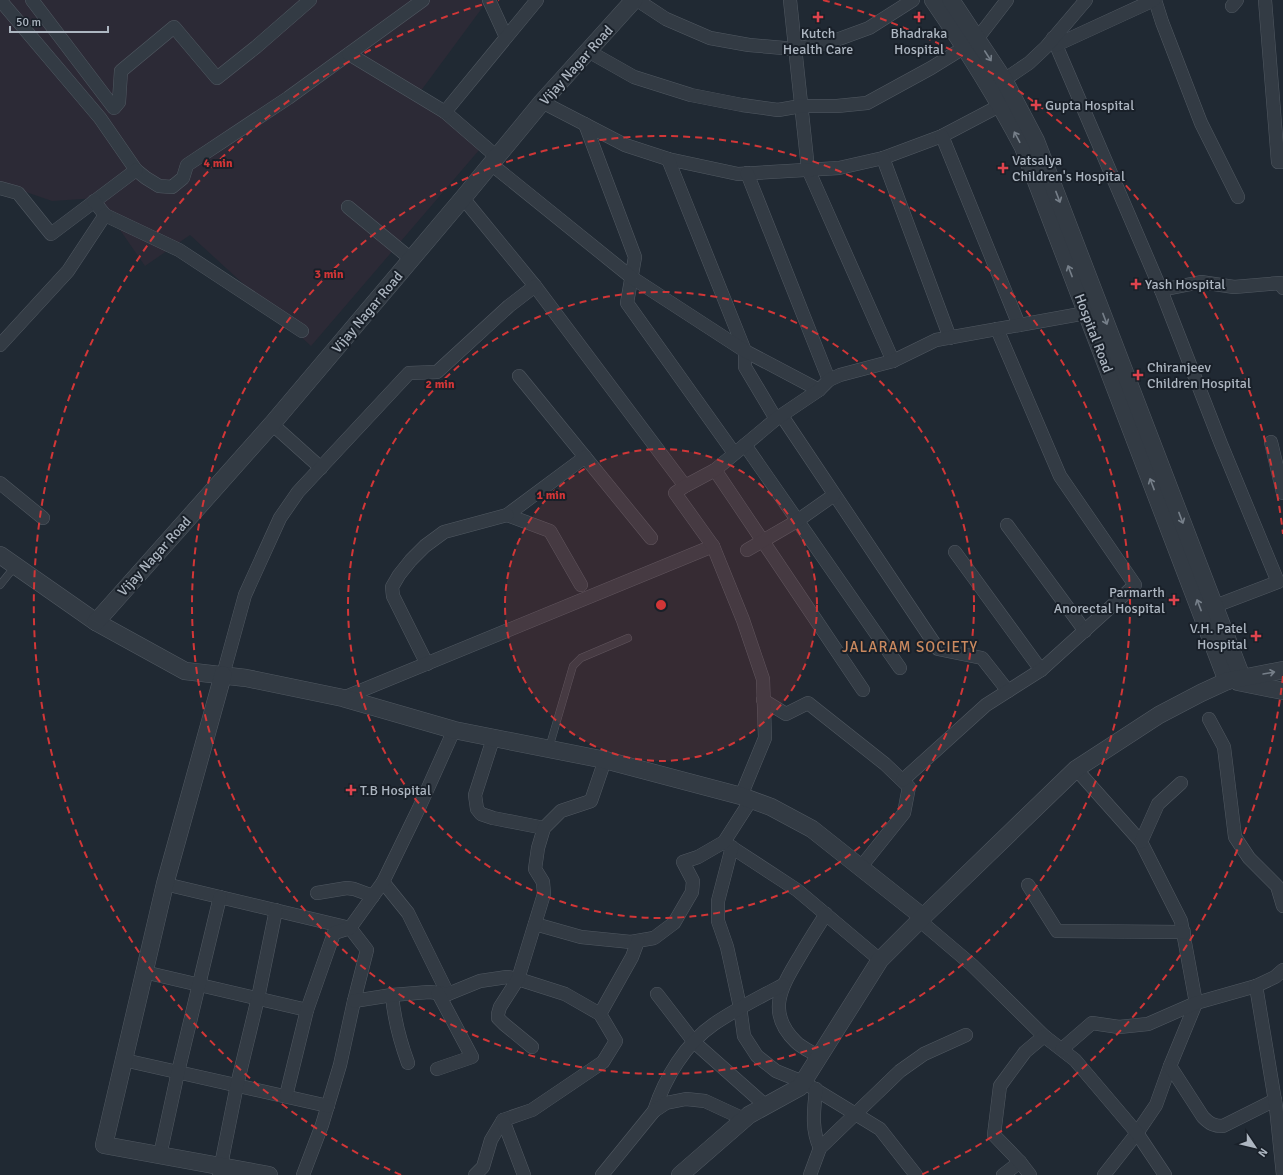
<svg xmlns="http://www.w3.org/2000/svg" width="1283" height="1175" font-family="Signika,sans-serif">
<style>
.medical{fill:#2c2a36}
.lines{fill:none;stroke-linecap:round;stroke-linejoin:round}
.service-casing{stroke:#515962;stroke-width:8}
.minor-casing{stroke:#515962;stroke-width:14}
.tertiary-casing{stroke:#515962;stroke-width:18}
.service{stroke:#333b44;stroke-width:7}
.minor{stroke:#333b44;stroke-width:13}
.tertiary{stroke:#333b44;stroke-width:17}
.oneway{stroke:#767f89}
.ring{fill:none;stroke:#d23637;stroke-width:2;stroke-dasharray:7 5}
.health-dot{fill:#e0444e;stroke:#192029;stroke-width:1.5}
.labels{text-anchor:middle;stroke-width:4;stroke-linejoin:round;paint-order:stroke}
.poi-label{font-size:14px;fill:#adb6c1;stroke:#192029;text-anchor:start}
.street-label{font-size:14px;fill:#adb6c1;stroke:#192029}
.neighbourhood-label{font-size:15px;letter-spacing:1px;fill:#ca895f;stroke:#192029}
.centre{fill:#d23637;stroke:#192029;stroke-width:2}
.ring-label{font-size:12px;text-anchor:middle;font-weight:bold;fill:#d23637;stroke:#192029;stroke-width:4;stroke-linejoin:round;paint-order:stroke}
</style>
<rect width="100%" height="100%" fill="#202933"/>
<path class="medical" d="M0,0H488L420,92L480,149L311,346L190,235L145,266L98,198L52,201L0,183Z"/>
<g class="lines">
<defs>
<g id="service">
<path d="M0,585L16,565"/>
<path d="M549,748L573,666L581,658L628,638"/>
</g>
<g id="minor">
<path d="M0,0L100,118L136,170L146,178L159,186L172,187L183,178L187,165L288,98L423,0"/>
<path d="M32,0L114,108L119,102L121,71L174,27L217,78L256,47L310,0"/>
<path d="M489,0L506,37"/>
<path d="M637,0L666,19L710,38L749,45L795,49L828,43L869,28L913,0"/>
<path d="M790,0L808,169L893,361"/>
<path d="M1155,0L1162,22L1201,123L1238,197"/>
<path d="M1265,0L1278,162H1283"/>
<path d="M1232,6L1237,0"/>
<path d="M1053,38L1161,290L1201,282L1234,287L1280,283L1283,288"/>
<path d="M977,39L1007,0"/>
<path d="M1056,45L1154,0"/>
<path d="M588,51L634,77L691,95L742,105L778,110L801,106H837L867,103L931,68L965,47"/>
<path d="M349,54L445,112L497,157"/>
<path d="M1004,80L1029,63L1046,47L1086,0"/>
<path d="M542,102L625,145L668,159L738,174L839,168L883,158L942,136L1001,105"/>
<path d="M445,112L537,0"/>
<path d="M585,124L635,257L627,303L734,453"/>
<path d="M942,136L1019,325"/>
<path d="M883,158L950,338"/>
<path d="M668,159L745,351V367L776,419"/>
<path d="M491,164L631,277L745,351L819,390"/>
<path d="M747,173L829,380"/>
<path d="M0,188L18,193L51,234L136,170"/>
<path d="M463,198L535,286L685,486"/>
<path d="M94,201L105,215L179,250L302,331"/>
<path d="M348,207L411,259"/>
<path d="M1161,290L1221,444L1278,582L1215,606"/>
<path d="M0,345L68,271L105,215"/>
<path d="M519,376L651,538"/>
<path d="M782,416L938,649L982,658L1008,691"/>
<path d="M272,424L321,468"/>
<path d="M1271,442L1283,493"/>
<path d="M745,445L900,668"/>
<path d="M715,470L863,690"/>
<path d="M0,483L43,518"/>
<path d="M1007,525L1085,631"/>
<path d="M747,550L797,521L834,495"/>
<path d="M955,552L1041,670"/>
<path d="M581,585L550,531L507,515L585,457"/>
<path d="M427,664L393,596L392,587L399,575L411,560L425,546L444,532L507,515"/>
<path d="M223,675L245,595L280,518L298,492L409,373L437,372L509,306L535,286"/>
<path d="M343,698L713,546"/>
<path d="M763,700L786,714L808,703L885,764L909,787L904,813L860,868"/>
<path d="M1209,719L1224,747L1235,837L1249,858L1277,886L1283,906"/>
<path d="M493,739L475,795L477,809L481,814L493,818L544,828"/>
<path d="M1076,769L1141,842L1181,921L1196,1003L1170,1066L1156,1105L1137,1133L1104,1175"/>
<path d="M903,780L986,705L1041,670L1135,585L1060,476L997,329"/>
<path d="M741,796L765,738L763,679L743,620L713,546L675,493L685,486L715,470L776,419L819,390L829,380L840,375L893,361L936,340L1086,313"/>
<path d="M1141,842L1158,804L1181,783"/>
<path d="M725,843L797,890L880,960"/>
<path d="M732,847L718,901V921L727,947L731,965L740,1007L744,1036L757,1056L776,1071L803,1082L880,1129L916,1175"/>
<path d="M383,882L408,913L448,994"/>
<path d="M165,884L350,928L367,950L354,1001L340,1065L322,1125L303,1175"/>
<path d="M1028,885L1057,931L1184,932"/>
<path d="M317,893L347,888L354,889L373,896"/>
<path d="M919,920L972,965L1044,1036L1075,1060L1137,1133L1165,1175"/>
<path d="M535,924L581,937L631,942L654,938L674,923L692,892L693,881L683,862L698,857L724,842L751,800"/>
<path d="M144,972L307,1010"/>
<path d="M657,994L694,1042L766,1106"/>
<path d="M392,995C394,1019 400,1041 408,1063"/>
<path d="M354,1001L392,995L429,992L448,994L480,981L507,977L518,979L565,994L600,1014L616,1041L603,1062L532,1110L503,1120L491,1140L483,1167L475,1175"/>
<path d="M600,1014L632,957L638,941"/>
<path d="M532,1047L504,1024L498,1018V1014L500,1007L518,979L544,894L543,882L535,869L538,848L544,828L561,811L591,801L605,760"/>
<path d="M1062,1049L1092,1023L1119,1027L1148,1024L1196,1003L1256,986"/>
<path d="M819,1057C812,1052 802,1048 796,1042C765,1012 782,986 800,956C808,942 817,928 826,914"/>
<path d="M124,1060L328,1106"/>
<path d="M1170,1066L1203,1117C1210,1124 1214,1126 1223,1126L1275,1100"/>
<path d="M437,1069L472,1057L438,993"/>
<path d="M816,1089C814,1110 811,1129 820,1148"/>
<path d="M286,1096L307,1010L334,933L350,928L383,882L419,808L454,730"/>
<path d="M654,1111C665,1078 685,1044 714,1024C736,1009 760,997 783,985"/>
<path d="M503,1120L524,1175"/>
<path d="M160,1155L178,1072L220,897"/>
<path d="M219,1175L237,1085L258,998L276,910"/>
<path d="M602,1175L654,1111L666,1103L686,1099L705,1101L744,1119"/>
<path d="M810,1175L820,1148L900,1071L924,1054L966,1035"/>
<path d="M1003,1175L1020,1162"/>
<path d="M1030,1175L1020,1162L994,1135L1000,1086L1025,1052L1044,1036"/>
<path d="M1283,1175L1276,1107L1256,986L1275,977L1283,970"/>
</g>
<g id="tertiary">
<path d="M933,0C966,48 996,96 1023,147L1227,681"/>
<path d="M951,0L1004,80L1036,141L1241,675L1244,678"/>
<path d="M0,555L96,622L185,671L246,678L343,698L454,730L605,760L741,796L771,807L812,829L923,917"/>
<path d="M96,622L272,424L463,198L542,102L634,0"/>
<path d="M223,675L165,884L104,1145L269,1175"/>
<path d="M1238,682L1283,691"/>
<path d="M680,1175L749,1115L800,1087L880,960L923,917L1076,769L1159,715L1201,693L1227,681L1283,670"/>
</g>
</defs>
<use href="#service" class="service-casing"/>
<use href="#minor" class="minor-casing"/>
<use href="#tertiary" class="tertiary-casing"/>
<use href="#service" class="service"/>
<use href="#minor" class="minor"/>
<use href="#tertiary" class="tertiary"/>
</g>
<defs><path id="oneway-shaft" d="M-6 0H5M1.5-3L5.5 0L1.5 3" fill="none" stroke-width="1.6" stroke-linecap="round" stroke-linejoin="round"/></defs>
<g class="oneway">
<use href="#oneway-shaft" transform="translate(988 56) rotate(57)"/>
<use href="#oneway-shaft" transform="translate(1017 137) rotate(-118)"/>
<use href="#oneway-shaft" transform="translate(1058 197) rotate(69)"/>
<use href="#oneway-shaft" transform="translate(1070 271) rotate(-111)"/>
<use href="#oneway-shaft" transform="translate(1105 319) rotate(69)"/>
<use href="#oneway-shaft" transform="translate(1152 484) rotate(-111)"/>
<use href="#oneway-shaft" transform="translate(1181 518) rotate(69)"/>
<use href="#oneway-shaft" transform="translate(1199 605) rotate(-111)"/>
<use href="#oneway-shaft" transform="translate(1269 673) rotate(-10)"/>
</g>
<circle cx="661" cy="605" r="156" fill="#d23637" fill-opacity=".12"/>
<g class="ring">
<circle cx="661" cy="605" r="156"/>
<circle cx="661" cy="605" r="313"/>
<circle cx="661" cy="605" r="469"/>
<path d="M1283 676A626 626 0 0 1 921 1175M401 1175A626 626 0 0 1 499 0M823 0A626 626 0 0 1 1283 534"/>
</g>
<g class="health-dot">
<path d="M816 11h4v4h4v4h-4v4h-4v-4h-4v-4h4z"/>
<path d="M917 11h4v4h4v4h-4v4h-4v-4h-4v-4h4z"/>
<path d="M1034 99h4v4h4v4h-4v4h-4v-4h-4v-4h4z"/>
<path d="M1001 162h4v4h4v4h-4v4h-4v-4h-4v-4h4z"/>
<path d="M1134 278h4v4h4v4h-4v4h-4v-4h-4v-4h4z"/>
<path d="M1136 369h4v4h4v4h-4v4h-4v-4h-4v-4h4z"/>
<path d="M1172 594h4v4h4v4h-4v4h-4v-4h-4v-4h4z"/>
<path d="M1254 630h4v4h4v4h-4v4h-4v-4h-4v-4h4z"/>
<path d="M349 784h4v4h4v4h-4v4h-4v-4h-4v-4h4z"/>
</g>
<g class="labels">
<g class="poi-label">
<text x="818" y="38" text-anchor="middle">Kutch<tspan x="818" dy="16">Health Care</tspan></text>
<text x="919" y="38" text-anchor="middle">Bhadraka<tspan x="919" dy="16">Hospital</tspan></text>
<text x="1045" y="110">Gupta Hospital</text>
<text x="1012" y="165">Vatsalya<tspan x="1012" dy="16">Children's Hospital</tspan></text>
<text x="1145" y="289">Yash Hospital</text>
<text x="1147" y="372">Chiranjeev<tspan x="1147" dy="16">Children Hospital</tspan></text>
<text x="1165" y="597" text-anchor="end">Parmarth<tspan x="1165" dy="16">Anorectal Hospital</tspan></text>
<text x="1247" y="633" text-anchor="end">V.H. Patel<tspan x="1247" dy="16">Hospital</tspan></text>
<text x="360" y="795">T.B Hospital</text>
</g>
<g class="street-label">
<text transform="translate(576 65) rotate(-48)" y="5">Vijay Nagar Road</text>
<text transform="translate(367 312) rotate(-50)" y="5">Vijay Nagar Road</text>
<text transform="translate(1094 333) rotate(69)" y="5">Hospital Road</text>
<text transform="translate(154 556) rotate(-48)" y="5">Vijay Nagar Road</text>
</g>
<g class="neighbourhood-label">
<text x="910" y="652">JALARAM SOCIETY</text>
</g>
</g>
<circle cx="661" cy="605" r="6" class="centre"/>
<g class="ring-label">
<text x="218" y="167">4 min</text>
<text x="329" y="278">3 min</text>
<text x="440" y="388">2 min</text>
<text x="551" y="499">1 min</text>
</g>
<g transform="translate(1255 1147) rotate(125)" stroke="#192029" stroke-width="3" paint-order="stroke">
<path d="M0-3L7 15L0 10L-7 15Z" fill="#adb6c1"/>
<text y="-6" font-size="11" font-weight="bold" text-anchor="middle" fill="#adb6c1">N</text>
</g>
<path d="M10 26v6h98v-6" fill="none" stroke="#adb6c1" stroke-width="2"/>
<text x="16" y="26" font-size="12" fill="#adb6c1" stroke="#192029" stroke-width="3" paint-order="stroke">50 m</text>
</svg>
